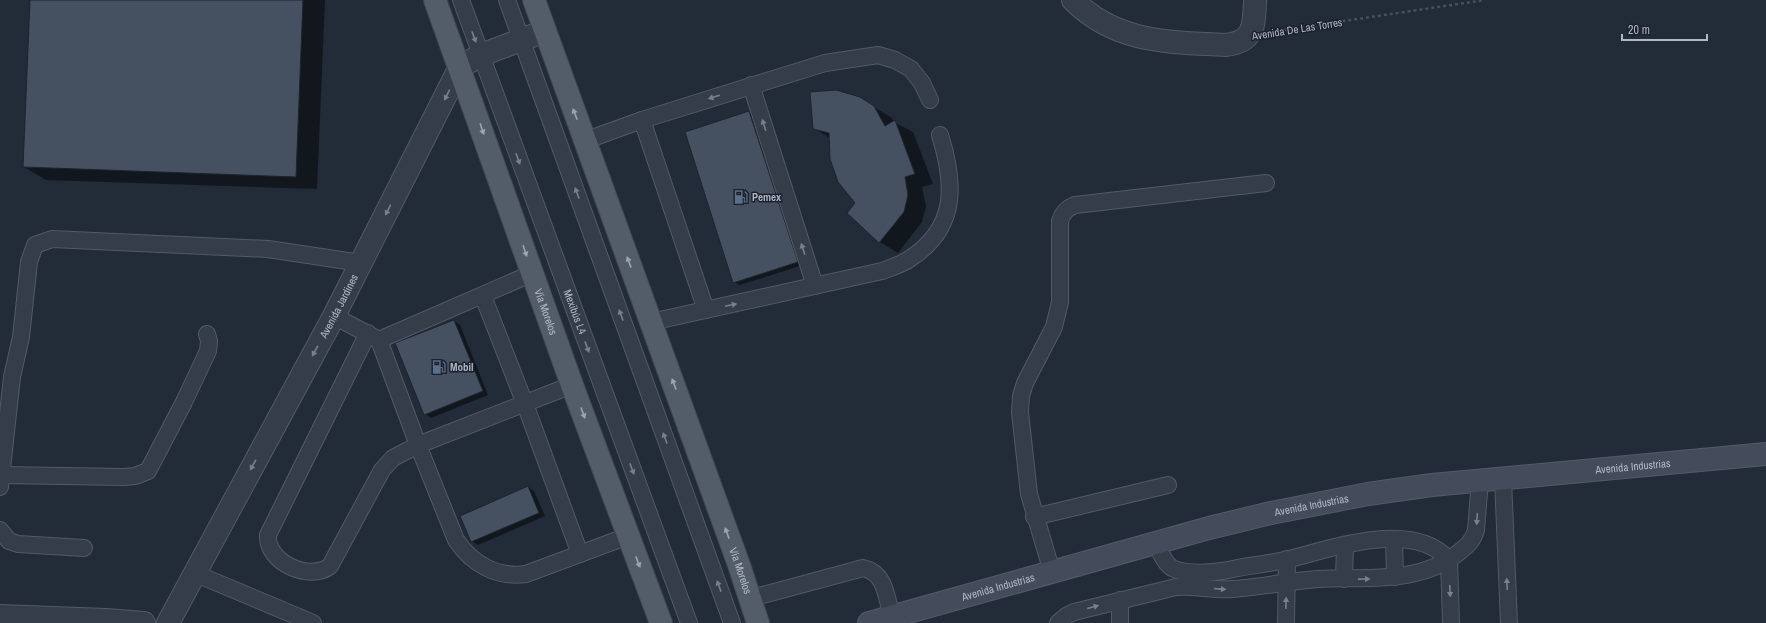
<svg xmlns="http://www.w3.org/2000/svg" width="1766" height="623" font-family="'Archivo Narrow',sans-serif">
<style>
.shadow{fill:#0007}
.building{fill:#455060;stroke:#1d2430}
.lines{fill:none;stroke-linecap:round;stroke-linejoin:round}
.service-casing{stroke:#535a67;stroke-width:18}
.minor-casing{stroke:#535a67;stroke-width:24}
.secondary-casing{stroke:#535a67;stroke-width:24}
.primary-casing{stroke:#3f4652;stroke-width:24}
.path{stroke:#415357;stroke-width:2.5;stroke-dasharray:3 3;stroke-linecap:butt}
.service{stroke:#353d49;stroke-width:16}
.minor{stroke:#353d49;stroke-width:22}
.secondary{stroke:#444c5c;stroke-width:22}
.primary{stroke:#535c69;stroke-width:22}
.oneway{fill:#79808d}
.oneway2{fill:#9da5b3}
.labels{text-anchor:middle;stroke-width:3;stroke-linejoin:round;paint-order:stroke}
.street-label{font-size:11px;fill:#b0b7c5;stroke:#1b222d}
.poi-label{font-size:11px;font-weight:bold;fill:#b0b7c5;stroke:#1b222d;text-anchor:start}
</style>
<rect width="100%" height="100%" fill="#222b38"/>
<g class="shadow">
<path d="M31,0H325L317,189L46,180L24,167Z"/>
<path d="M859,98L892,118L894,122L913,132L933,184L922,187L926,206L922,222L898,253L880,242L848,213L856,203L830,138L814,128Z"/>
<path d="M749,112L755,116L803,265L740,285L734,282Z"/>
<path d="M454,321L460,325L488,395L431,418L425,414Z"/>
<path d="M528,487L534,491L545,516L478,545L472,541Z"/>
</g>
<g class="building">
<path d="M30,0H303L296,177L23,167Z"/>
<path d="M836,90L860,97L874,106L885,126L895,120L915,174L905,177L908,195L904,212L879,243L847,213L855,203L838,182L830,159L829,133L813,129L810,92Z"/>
<path d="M749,111L798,262L733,283L685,132Z"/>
<path d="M454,320L483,391L424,415L395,343Z"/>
<path d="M528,486L539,513L471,542L460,516Z"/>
</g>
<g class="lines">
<defs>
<g id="service">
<path id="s1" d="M461,0L689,623"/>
<path d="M507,0L732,623"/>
<path d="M751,85L815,286"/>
<path d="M642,120L706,310"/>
<path d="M584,141L642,120L825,63L878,55L895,60L911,69L922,83L930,100"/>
<path d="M483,296L525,404L580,554"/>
<path d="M334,316L379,340L418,445L456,540C472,564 497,578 526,574L628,536"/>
<path d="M651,322L882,271C890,268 900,265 908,260C957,229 956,186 940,135"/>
<path d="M368,333L268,535C266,562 309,582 330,566L382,470L393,458L418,445L572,385"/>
<path d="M379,340L533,273"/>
<path d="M2,475L124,477L135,476L148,471L184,402L208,351L209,341L207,334"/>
<path d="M1503,479L1509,623"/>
<path d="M0,487L12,377L21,337L29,262L35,245L52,239L268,249L361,263"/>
<path d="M1034,517L1168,485"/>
<path d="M0,530L9,541L18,544L84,548"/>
<path d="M1394,539L1395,577"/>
<path d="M1156,543C1160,551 1164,563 1172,568C1188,576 1222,572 1238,568C1255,565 1273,563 1289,559C1334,548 1413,519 1449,560L1451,623"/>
<path d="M1052,572L1029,494L1020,412L1021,396L1025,383L1054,327L1060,302V221C1063,212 1067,208 1075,205L1266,183"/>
<path d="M194,573L313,623"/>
<path d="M1344,579L1345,545"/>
<path d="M748,599L863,568C886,573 886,597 892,617"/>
<path d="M1058,623L1066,616L1074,612L1176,587C1195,585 1214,591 1233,589C1262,587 1289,581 1318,579C1365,576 1418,585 1458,553C1467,546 1473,541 1476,530L1480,480"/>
<path d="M1120,623V600"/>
<path d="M1286,623L1287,559"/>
</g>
<g id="minor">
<path d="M1073,0C1116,43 1168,42 1225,45C1255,42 1254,25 1255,0"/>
<path d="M0,616L106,620L144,623"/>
<path id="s2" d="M168,623L334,316L460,67L481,55L545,31"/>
</g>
<g id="secondary">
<path id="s3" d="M869,623L1209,528L1271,513L1368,494L1432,485L1766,454"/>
</g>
<g id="primary">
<path id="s4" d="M435,0L572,385L661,623"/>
<path id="s5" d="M534,0L739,565L758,623"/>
</g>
</defs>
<use href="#service" class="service-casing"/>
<use href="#minor" class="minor-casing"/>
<use href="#secondary" class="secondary-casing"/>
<use href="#primary" class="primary-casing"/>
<path class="path" d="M1277,31L1485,0"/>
<use href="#service" class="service"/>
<use href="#minor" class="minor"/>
<use href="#secondary" class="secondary"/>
<use href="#primary" class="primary"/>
</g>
<defs><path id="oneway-solid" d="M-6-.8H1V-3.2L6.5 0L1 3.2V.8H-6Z"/></defs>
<g class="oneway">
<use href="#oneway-solid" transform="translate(474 37) rotate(70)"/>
<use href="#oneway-solid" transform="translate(447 95) rotate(116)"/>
<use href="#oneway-solid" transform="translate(714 97) rotate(162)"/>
<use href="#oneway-solid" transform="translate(764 125) rotate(-108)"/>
<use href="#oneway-solid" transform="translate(518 159) rotate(70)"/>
<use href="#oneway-solid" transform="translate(577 193) rotate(-110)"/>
<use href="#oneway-solid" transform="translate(388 210) rotate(117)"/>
<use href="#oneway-solid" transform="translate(803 249) rotate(-108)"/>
<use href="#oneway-solid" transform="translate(731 305) rotate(-12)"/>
<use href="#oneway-solid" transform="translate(621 315) rotate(-110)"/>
<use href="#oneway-solid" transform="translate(587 347) rotate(70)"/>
<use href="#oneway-solid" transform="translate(315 351) rotate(119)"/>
<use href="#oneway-solid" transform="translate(665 438) rotate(-110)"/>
<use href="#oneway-solid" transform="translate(253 465) rotate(119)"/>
<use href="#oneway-solid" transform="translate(632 469) rotate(70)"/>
<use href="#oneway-solid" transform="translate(1477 519) rotate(94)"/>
<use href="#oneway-solid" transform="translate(1364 579) rotate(-1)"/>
<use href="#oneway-solid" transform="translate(1507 584) rotate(-92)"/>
<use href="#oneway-solid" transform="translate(719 586) rotate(-110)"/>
<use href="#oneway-solid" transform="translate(1220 589) rotate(5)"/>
<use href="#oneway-solid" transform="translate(1450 591) rotate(88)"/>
<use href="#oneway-solid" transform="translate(1286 603) rotate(-89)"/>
<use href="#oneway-solid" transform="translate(1093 607) rotate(-15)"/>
</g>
<g class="oneway2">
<use href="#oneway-solid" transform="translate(575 114) rotate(-111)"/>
<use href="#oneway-solid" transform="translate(482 129) rotate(71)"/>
<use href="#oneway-solid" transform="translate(525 251) rotate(71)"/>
<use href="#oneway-solid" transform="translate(629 262) rotate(-110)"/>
<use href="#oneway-solid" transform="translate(674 384) rotate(-110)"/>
<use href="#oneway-solid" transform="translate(583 413) rotate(70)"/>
<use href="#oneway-solid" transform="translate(727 533) rotate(-110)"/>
<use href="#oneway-solid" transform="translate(638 562) rotate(69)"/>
</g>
<defs>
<symbol id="fuel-bare" viewBox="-9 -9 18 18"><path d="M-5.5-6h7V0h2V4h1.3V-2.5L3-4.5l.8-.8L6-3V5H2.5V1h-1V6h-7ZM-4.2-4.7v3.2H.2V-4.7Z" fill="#5c6f8a" stroke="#1b222d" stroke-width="2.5" paint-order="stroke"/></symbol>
</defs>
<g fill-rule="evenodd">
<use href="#fuel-bare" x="731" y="187" width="20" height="20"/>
<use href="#fuel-bare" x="429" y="357" width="20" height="20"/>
</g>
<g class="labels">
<g class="street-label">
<text transform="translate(1297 29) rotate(-9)" y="4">Avenida De Las Torres</text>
<text dy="4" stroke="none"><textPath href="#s2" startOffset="360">Avenida Jardines</textPath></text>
<text dy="4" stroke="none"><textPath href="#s4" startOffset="331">Vía Morelos</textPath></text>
<text dy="4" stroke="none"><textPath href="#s1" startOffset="332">Mexibús L4</textPath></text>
<text dy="4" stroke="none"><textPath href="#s3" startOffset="782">Avenida Industrias</textPath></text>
<text dy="4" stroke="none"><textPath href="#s3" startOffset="458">Avenida Industrias</textPath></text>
<text dy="4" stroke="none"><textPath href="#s5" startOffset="607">Vía Morelos</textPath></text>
<text dy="4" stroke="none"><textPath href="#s3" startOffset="134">Avenida Industrias</textPath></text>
</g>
<g class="poi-label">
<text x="752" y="201">Pemex</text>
<text x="450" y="371">Mobil</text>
</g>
</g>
<path d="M1622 34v6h85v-6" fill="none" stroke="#b0b7c5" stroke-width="2"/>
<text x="1628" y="34" font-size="12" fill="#b0b7c5" stroke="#1b222d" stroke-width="3" paint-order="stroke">20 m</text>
</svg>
